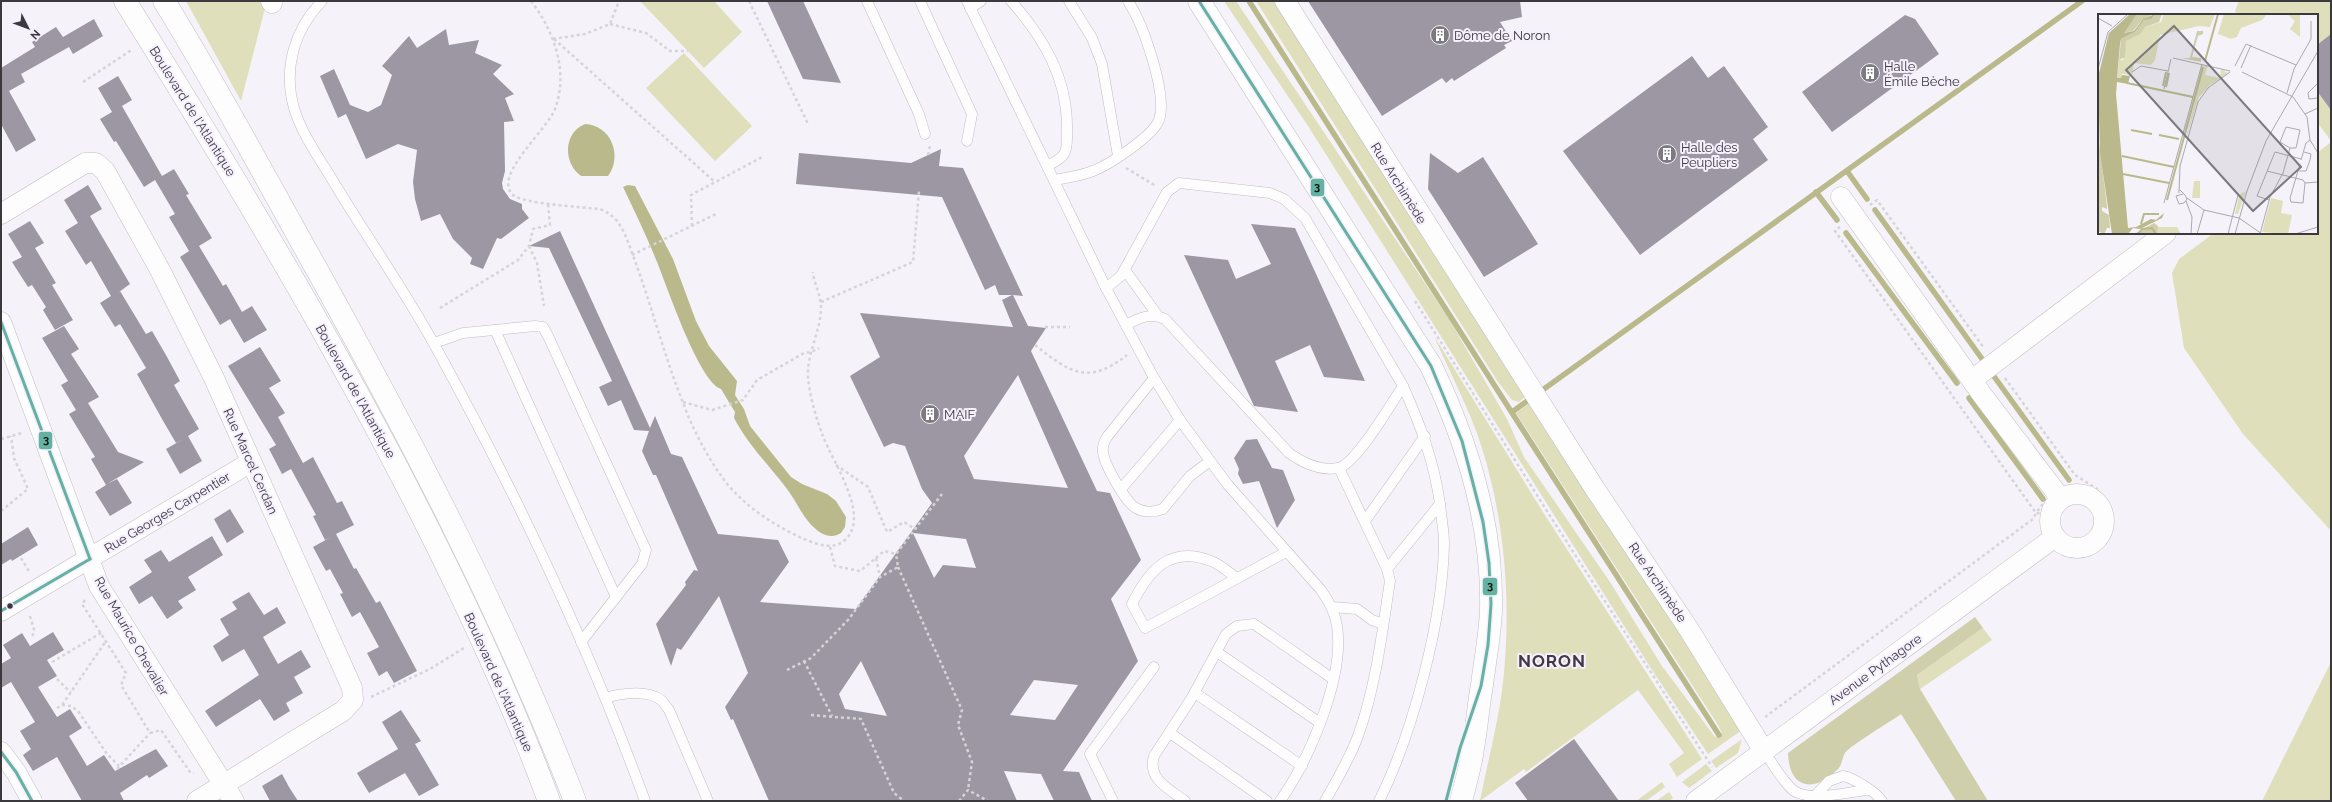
<svg xmlns="http://www.w3.org/2000/svg" width="2332" height="802" font-family="Raleway,sans-serif">
<style>
.green{fill:#dfdfbb}
.forest{fill:#d0cfac}
.water{fill:#b9b98b}
.lines{fill:none;stroke-linecap:round;stroke-linejoin:round}
.stream{stroke:#b9b98b;stroke-width:5.5}
.building{fill:#9d97a4;fill-rule:evenodd}
.lane-casing{stroke:#c0bdc3;stroke-width:11}
.street-casing{stroke:#c0bdc3;stroke-width:21}
.secondary-casing{stroke:#c0bdc3;stroke-width:23}
.primary-casing{stroke:#c0bdc3;stroke-width:23}
.path{stroke:#d5d4d6;stroke-width:2.5;stroke-dasharray:3 3;stroke-linecap:butt}
.lane{stroke:#fefdfe;stroke-width:10}
.street{stroke:#fefdfe;stroke-width:20}
.secondary{stroke:#fefdfe;stroke-width:22}
.primary{stroke:#fefdfe;stroke-width:22}
.bus-1-casing{stroke:#f6effe;stroke-width:6}
.bus-1{stroke:#64b2a1;stroke-width:3}
.bus-dot{fill:#3b393e;stroke:#f6effe;stroke-width:1.5}
.labels{text-anchor:middle;stroke-width:4;stroke-linejoin:round;paint-order:stroke}
.poi-label{font-size:13px;fill:#3b393e;stroke:#f6effe;text-anchor:start}
.street-label{font-size:13px;fill:#3b393e;stroke:#f6effe}
.district-label{font-size:17px;font-weight:bold;letter-spacing:1px;fill:#403a46;stroke:#f6effe}
.inset-river{fill:none;stroke:#b9b98b;stroke-width:2}
.inset-road{fill:none;stroke:#aba8af;stroke-width:1}
.view{fill:#7c7a80;fill-opacity:0.15;stroke:#7c7a80;stroke-width:2}
.inset-edge{fill:none;stroke:#3b393e;stroke-width:2}
.line-badge{stroke:#f6effe;stroke-width:1.5}
.pale-badge-label{font-size:11px;text-anchor:middle;font-weight:bold;fill:#111}
</style>
<rect width="100%" height="100%" fill="#f6f2fa"/>
<g class="green">
<path d="M186,1H260L265,8L241,101Z"/>
<path d="M640,1H714L742,32L704,68Z"/>
<path d="M1224,1H1236L1449,319L1507,419L1524,457L1610,582L1662,666L1715,737L1722,733L1718,725L1516,413L1531,402L1742,730L1708,754L1652,670L1308,126Z"/>
<path d="M1256,1H1275L1527,395L1519,402L1512,400L1498,382Z"/>
<path d="M2239,1H2331V141L2317,122V15H2238L2235,11Z"/>
<path d="M684,53L752,126L715,161L646,88Z"/>
<path d="M2331,142V531L2243,434L2184,348L2172,273L2179,259L2214,233H2317V153Z"/>
<path d="M1434,336L1543,512L1702,759L1677,777L1669,764L1684,753L1638,690L1526,772L1524,769L1480,801C1487,764 1497,728 1502,691C1512,611 1506,525 1482,448C1471,412 1449,371 1434,336Z"/>
<path d="M1983,628L1992,640L1920,689L1917,675Z"/>
<path d="M2331,662V801H2262Z"/>
<path d="M1742,739L1738,753L1716,768L1711,761Z"/>
<path d="M1706,764L1712,771L1689,788L1682,782Z"/>
<path d="M1662,782L1665,787L1646,801H1636Z"/>
<path d="M1669,792L1673,798L1669,801H1656Z"/>
</g>
<path class="forest" d="M1975,617L1983,628L1917,675L1920,689L1988,801H1956L1901,714C1890,722 1851,745 1845,753C1842,758 1842,765 1838,769C1815,793 1789,790 1788,753Z"/>
<g class="water">
<path d="M585,124C611,125 623,156 608,176H581C563,163 563,133 585,124Z"/>
<path d="M628,185L635,186L673,259L696,321L709,346L737,381L735,395L744,409L750,426L791,477L802,484L827,494L836,501L846,517L845,527L841,533C835,537 828,537 821,533C804,522 799,505 787,489C769,465 748,445 734,418L735,412L721,389C699,382 667,286 657,262C647,237 635,212 623,187Z"/>
</g>
<g class="lines">
<g class="stream">
<path d="M1249,1C1406,246 1561,491 1719,735"/>
<path d="M1847,171L1867,199"/>
<path d="M1816,192L1837,220"/>
<path d="M1875,210L1985,363"/>
<path d="M1846,233L1957,383"/>
<path d="M1993,375L2069,480"/>
<path d="M1969,398L2043,499"/>
<path d="M1512,412L2082,1"/>
</g>
</g>
<g class="building">
<path d="M767,1H803L841,83L803,79Z"/>
<path d="M1308,1H1520L1522,17L1500,22L1512,41L1504,45L1506,48L1454,81L1452,78L1446,83L1442,78L1382,116Z"/>
<path d="M1905,15L1915,19L1939,54L1832,132L1802,92Z"/>
<path d="M94,19L103,36L73,54L69,47L21,74L25,82L9,91L36,140L16,152L1,124V68L35,47L32,42L56,27L63,37Z"/>
<path d="M446,29L449,45L479,40L475,53L502,65L493,74L514,94L505,98L514,121L504,122L505,171L502,183L503,189L510,199L522,204V209L529,218L501,239L497,238L483,269L470,264L472,258L453,239L440,214L421,221L415,199L413,182L417,150L398,144L366,159L346,114L338,118L320,76L334,69L350,105L368,112L381,105L392,75L382,66L409,36L417,48Z"/>
<path d="M2331,34V110L2317,91V45Z"/>
<path d="M1692,56L1708,78L1724,66L1768,127L1753,139L1768,160L1640,255L1563,151Z"/>
<path d="M118,76L132,100L122,106L162,176L174,169L189,194L186,195L212,238L199,246L223,286L226,284L242,312L252,306L267,330L244,343L230,319L220,325L180,257L189,251L169,217L175,214L155,180L144,187L116,141L114,142L100,119L112,112L98,88Z"/>
<path d="M941,149L939,166L963,168L1023,296L1013,295L1028,326L1046,328L1031,351L1097,491L1110,493L1141,560L1111,599L1138,661L1063,771L1079,772L1092,801H1054L1041,774L1004,771L1017,801H769L733,719L731,720L725,707L748,673L719,596L681,650L677,648L671,666L656,624L686,585L685,582L694,570L698,571L656,475H653L642,451L649,431L634,430L621,400L608,406L599,387L612,381L559,269L549,248L529,246L560,231L650,428L655,416L671,454L682,457L718,534L778,540L789,562L760,602L856,609L932,503L922,489L905,446L893,443L884,447L850,376L880,357L860,313L1013,327L1002,300L1012,295H999L995,285L985,290L942,197L796,184L799,153L911,163ZM1018,375L1068,488L974,479L964,456ZM913,533L966,539L976,568L943,565L934,578ZM861,661L887,716L845,709L839,694ZM1034,680L1078,685L1055,720L1010,715Z"/>
<path d="M1430,153L1458,173L1483,157L1538,244L1484,277L1428,189Z"/>
<path d="M88,185L102,209L90,216L130,284L119,292L120,291L146,334L152,331L166,355L180,381L174,385L199,429L188,436L202,461L180,474L166,449L185,438L176,443L162,419L137,374L146,368L120,324L115,327L100,303L111,296L91,261L86,265L65,231L78,223L64,200Z"/>
<path d="M30,221L44,243L35,248L56,283L52,285L73,320L55,330L43,310L46,307L32,285L28,287L12,262L22,257L8,234Z"/>
<path d="M1251,224L1295,228L1365,381L1324,377L1310,345L1275,361L1298,412L1254,406L1184,255L1228,260L1236,279L1271,264Z"/>
<path d="M64,326L79,349L71,354L99,397L88,403L118,452L144,462L107,484L117,479L132,503L110,516L95,492L106,485L91,459L95,457L69,414L76,410L61,385L68,381L42,338Z"/>
<path d="M260,347L281,381L269,388L285,413L278,417L303,463L313,457L337,503L342,501L354,525L336,534L354,569L356,568L376,603L380,601L417,671L394,683L387,671L379,676L367,653L379,647L360,612L352,617L340,594L343,593L330,569L326,571L313,547L331,537L325,540L313,516L316,515L291,469L282,474L269,449L276,445L228,366Z"/>
<path d="M1257,439L1272,468L1283,470L1295,500L1277,528L1259,481L1243,484L1238,474L1239,469L1234,458L1246,440Z"/>
<path d="M230,509L244,532L227,543L214,519Z"/>
<path d="M28,527L38,545L12,561L11,559L1,565V544Z"/>
<path d="M212,536L223,555L188,577L196,590L178,601L183,608L167,619L152,596L139,604L129,587L152,572L144,560L161,550L169,562Z"/>
<path d="M249,592L264,615L277,607L286,623L263,637L278,664L301,650L311,667L294,677L303,693L286,703L290,711L274,721L260,699L216,727L205,711L259,675L244,649L222,662L213,646L229,635L220,619L237,609L232,602Z"/>
<path d="M53,632L64,650L47,660L57,676L38,687L57,717L70,709L82,728L69,736L87,766L104,755L115,771L156,749L168,766L149,778L147,775L120,793L124,801H82L57,757L33,771L23,755L31,749L20,731L35,722L11,682L1,688V664L11,658L3,645L22,633L30,646Z"/>
<path d="M401,710L421,741L415,744L439,785L419,796L405,773L369,793L357,773L398,749L382,722Z"/>
<path d="M1574,739L1619,801H1528L1515,783Z"/>
<path d="M282,774L289,787L298,801H270L262,786Z"/>
</g>
<g class="lines">
<defs>
<g id="lane">
<path d="M322,1C294,30 283,69 294,108C301,132 317,155 330,176C364,233 402,286 434,344C515,491 588,644 645,801"/>
<path d="M867,1L919,114L925,134"/>
<path d="M920,1L972,114L967,141"/>
<path d="M967,1L1106,288L1154,378L1180,420L1228,485L1321,590C1329,601 1335,612 1337,626C1345,677 1309,760 1280,801"/>
<path d="M1011,1C1044,38 1068,79 1067,130C1067,137 1068,148 1064,154C1060,160 1053,163 1047,166"/>
<path d="M1069,1L1092,38L1102,64L1118,156"/>
<path d="M970,8L981,1"/>
<path d="M1054,180C1067,178 1080,176 1093,171C1109,165 1153,136 1159,120C1168,94 1143,24 1128,1"/>
<path d="M1125,270L1158,316"/>
<path d="M1106,288L1121,276L1167,192L1179,183L1270,193L1284,199L1305,218L1403,386C1392,402 1356,465 1338,468C1321,471 1303,463 1289,453L1165,319C1151,312 1139,318 1126,325"/>
<path d="M495,330L616,597"/>
<path d="M434,343L463,333L535,326L543,327L549,338L646,550L642,564L581,642"/>
<path d="M1154,378L1107,437C1104,442 1102,446 1103,452C1104,464 1126,503 1136,508C1144,513 1155,512 1163,509L1190,476L1210,461"/>
<path d="M1121,489L1180,420"/>
<path d="M1365,521L1425,436"/>
<path d="M1387,569L1440,504C1434,461 1420,424 1403,386"/>
<path d="M1237,578C1229,573 1220,564 1211,561C1170,545 1149,570 1132,604L1145,628C1192,603 1239,577 1286,552"/>
<path d="M1332,607L1357,609L1372,620L1383,624"/>
<path d="M1217,652L1320,723"/>
<path d="M1195,693L1302,766"/>
<path d="M606,698C620,693 648,690 661,700C664,702 666,707 669,710L708,801"/>
<path d="M1170,733L1267,801"/>
<path d="M1764,751C1773,764 1782,781 1794,791C1813,802 1847,792 1868,790"/>
<path d="M1814,797L1829,781L1843,776C1854,778 1876,792 1882,801"/>
<path d="M1113,801L1090,754L1154,667"/>
<path d="M1185,801C1169,789 1147,779 1154,756L1191,699L1226,634L1237,626L1254,624L1333,679"/>
<path d="M1325,801C1337,780 1350,758 1358,736C1376,686 1382,633 1390,581L1387,569L1339,468"/>
<path d="M1379,801C1413,733 1443,619 1444,543C1444,530 1441,517 1440,504"/>
</g>
<g id="street">
<path d="M271,1L272,3"/>
<path d="M1285,1L1595,489L1688,628L1764,751"/>
<path d="M1841,197L1983,396L2061,499"/>
<path d="M1,214L85,163H96L105,171L160,270L214,378L352,688L353,700L343,711L197,801"/>
<path d="M1,322L99,586L234,801"/>
<path d="M1972,380L2166,233"/>
<circle cx="2077" cy="521" r="27"/>
<path d="M1,611L251,462"/>
<path d="M1,752L16,772L32,801"/>
<path d="M1696,801L2055,537"/>
</g>
<g id="secondary">
<path d="M125,1C233,174 338,348 429,530C473,618 515,708 549,801"/>
<path d="M164,1C218,88 266,179 316,268C412,441 504,616 575,801"/>
</g>
<path id="primary" d="M1199,1L1431,366C1467,441 1493,526 1491,610C1490,636 1485,660 1482,685C1478,706 1477,727 1473,748C1471,766 1465,784 1461,801"/>
</defs>
<use href="#lane" class="lane-casing"/>
<use href="#street" class="street-casing"/>
<use href="#secondary" class="secondary-casing"/>
<use href="#primary" class="primary-casing"/>
<g class="path">
<path d="M531,1C554,31 569,72 555,109C548,129 492,176 513,195C523,204 583,207 600,209C607,212 612,215 617,221C626,233 630,248 635,261C652,307 664,355 682,400C692,428 707,457 725,481C744,506 775,526 804,539C817,544 833,551 845,540C871,516 833,463 823,436C816,418 809,394 808,376C807,352 821,331 821,307C821,295 814,284 813,272"/>
<path d="M749,1L808,124"/>
<path d="M610,24L646,33L670,51H688"/>
<path d="M553,39L585,34L610,24L619,1"/>
<path d="M554,39L715,182"/>
<path d="M83,82L133,49"/>
<path d="M928,155L930,146"/>
<path d="M1126,168L1156,186"/>
<path d="M1870,205L1877,200L1984,348"/>
<path d="M692,226L691,195L764,156"/>
<path d="M529,246L537,263L544,306"/>
<path d="M632,255L716,214"/>
<path d="M1415,301L1552,519L1712,767"/>
<path d="M821,302L913,262L919,191"/>
<path d="M440,308L518,260L529,246L533,229L550,225L548,203"/>
<path d="M1045,327H1070"/>
<path d="M1035,345C1069,372 1088,386 1127,355"/>
<path d="M2005,378L2075,475L2097,489L2091,498"/>
<path d="M683,402L712,410L743,400L757,380L804,353L811,352L819,348"/>
<path d="M1,439L22,433"/>
<path d="M836,465L868,487L887,532L904,522L915,529"/>
<path d="M2043,504L2036,513L2050,515"/>
<path d="M1,511L28,489L14,458L11,436"/>
<path d="M830,547L835,566L860,571L876,558L880,577"/>
<path d="M21,558L30,573"/>
<path d="M876,558L884,551L896,554"/>
<path d="M898,567L962,710L958,725L972,762L968,790"/>
<path d="M85,600L82,604L126,673L121,685L150,733L161,730L190,772L194,773"/>
<path d="M30,616L34,629L32,639"/>
<path d="M804,661L832,716"/>
<path d="M52,662L101,633"/>
<path d="M787,670L811,658L848,620L880,577L898,567L896,554L942,494"/>
<path d="M57,679L71,693"/>
<path d="M371,697L430,669L464,648"/>
<path d="M62,705L71,706L78,711L107,754L119,766"/>
<path d="M57,708L62,705L106,641"/>
<path d="M811,715L861,719L894,793L904,801"/>
<path d="M1765,717L2033,519L2036,513L1835,231L1840,227"/>
<path d="M117,769L150,733"/>
<path d="M959,801L968,790L988,801"/>
</g>
<use href="#lane" class="lane"/>
<use href="#street" class="street"/>
<use href="#secondary" class="secondary"/>
<use href="#primary" class="primary"/>
<defs>
<g id="bus-1">
<path d="M1199,1L1431,366L1462,441L1483,522L1489,563L1491,604L1488,645L1481,686L1460,748L1446,801"/>
<path d="M1,322L90,559"/>
<path d="M1,611L90,559"/>
<path d="M1,752L16,772L32,801"/>
</g>
</defs>
<use href="#bus-1" class="bus-1-casing"/>
<use href="#bus-1" class="bus-1"/>
</g>
<defs>
<symbol id="building-disc" viewBox="-11 -11 22 22"><circle r="9.5" fill="#7c7a80" stroke="#f6effe"/><path d="M-4-6H4V6H1V3H-1V6H-4ZM-2.5-4.3h1.7v1.8h-1.7ZM.8-4.3h1.7v1.8H.8ZM-2.5-1h1.7V.8h-1.7ZM.8-1h1.7V.8H.8Z" fill="#fff"/></symbol>
</defs>
<g fill-rule="evenodd">
<use href="#building-disc" x="1429" y="24" width="22" height="22"/>
<use href="#building-disc" x="1859" y="62" width="22" height="22"/>
<use href="#building-disc" x="1656" y="143" width="22" height="22"/>
<use href="#building-disc" x="919" y="403" width="22" height="22"/>
</g>
<circle class="bus-dot" cx="10" cy="606" r="3.5"/>
<g class="labels">
<g class="poi-label">
<text x="1454" y="40">Dôme de Noron</text>
<text x="1884" y="71">Halle<tspan x="1884" dy="15">Émile Bèche</tspan></text>
<text x="1681" y="152">Halle des<tspan x="1681" dy="15">Peupliers</tspan></text>
<text x="944" y="419">MAIF</text>
</g>
<g class="street-label">
<text transform="translate(193 111) rotate(58)" y="5">Boulevard de l'Atlantique</text>
<text transform="translate(1399 183) rotate(58)" y="5">Rue Archimède</text>
<text transform="translate(356 391) rotate(61)" y="5">Boulevard de l'Atlantique</text>
<text transform="translate(251 461) rotate(66)" y="5">Rue Marcel Cerdan</text>
<text transform="translate(167 512) rotate(-31)" y="5">Rue Georges Carpentier</text>
<text transform="translate(1658 582) rotate(56)" y="5">Rue Archimède</text>
<text transform="translate(132 636) rotate(60)" y="5">Rue Maurice Chevalier</text>
<text transform="translate(1875 669) rotate(-36)" y="5">Avenue Pythagore</text>
<text transform="translate(499 682) rotate(66)" y="5">Boulevard de l'Atlantique</text>
</g>
<g class="district-label">
<text x="1552" y="667">NORON</text>
</g>
</g>
<g transform="translate(2098 14)">
<rect width="220" height="220" fill="#f6f2fa"/>
<path d="M66,0H117L112,13L101,12L62,21L57,46L53,51L36,49L34,61L24,60L23,64H19L21,46H25L28,27L47,13L63,8ZM126,0H169L164,6L143,14L139,23L133,25L120,20ZM189,0H202V23L192,15L197,7ZM104,52H110L107,61L122,64L123,55L130,59L128,61L112,71L101,83L88,124L105,53L84,123ZM96,167H102V184H94ZM148,177L140,200H137L141,181ZM173,184L185,187L183,199L194,201L190,220L164,218ZM59,213H79L83,220H59Z" fill="#dfdfbb"/>
<path d="M39,0H55L44,6L35,17L25,19ZM57,0H64L61,8L47,13L42,20L28,27L27,43L21,46L23,25L37,18L46,6ZM99,17H105V20L100,22L94,43L103,44V48L84,44H92ZM0,120L9,192V195L4,193V197L11,201L12,214H9L6,220L0,217ZM56,209L60,212L59,220H36Z" fill="#d0cfac"/>
<path d="M32,0H39L26,19L36,17L45,5L57,0L53,5L46,6L37,18L23,25L22,30L19,64H23L24,61L32,62L30,70L19,68L18,80L30,214L38,213L53,205L58,206L66,199L64,204L42,215L35,214L30,220H14L2,139L0,63L11,19Z" fill="#b9b98b"/>
<path class="inset-river" d="M107,47L120,0M29,69L95,83M65,72L68,58M68,73L71,59M33,116L54,120M61,121L81,125M24,142L76,153M25,160L71,169M69,186L105,53M43,210L46,200H61M40,220L44,215L54,214L58,220"/>
<path class="inset-road" d="M0,4L14,12M75,44L132,57M137,52L148,30L198,51M143,54L153,31M0,55L10,18L30,0M34,58L43,52L70,57M144,58L195,83M220,69L210,79L211,85L220,84M66,75L73,45M189,79L196,55L213,25V7M195,83L209,103L212,126M207,100L220,94M212,126L220,139M203,146L208,129L212,126M202,150L192,184L193,188L205,189L207,169M169,157L205,166L207,169L220,168M201,157H208L212,146L213,140L206,138M82,176L87,181L89,185L86,189L81,190L78,182L85,180M81,179L82,152L100,88L110,74L132,58M89,184L106,196L141,204L164,220M171,186L159,182L177,138L203,145M88,187L94,203L93,220M66,189L104,50M99,220L106,196M130,220L140,181M137,220L149,177L168,127L220,37M162,220L172,183L185,159L192,134L182,128L188,113L202,116L198,134H192M197,220L220,213"/>
<path class="view" d="M76,12L203,153L155,197L28,56Z"/>
<rect width="220" height="220" class="inset-edge"/>
</g>
<g class="line-badge">
<rect x="1310" y="178" width="15" height="19" rx="4" fill="#64b2a1"/>
<rect x="38" y="431" width="15" height="19" rx="4" fill="#64b2a1"/>
<rect x="1482" y="577" width="16" height="19" rx="4" fill="#64b2a1"/>
</g>
<g class="pale-badge-label">
<text x="1317" y="191">3</text>
<text x="46" y="444">3</text>
<text x="1490" y="590">3</text>
</g>
<rect width="2332" height="802" fill="none" stroke="#3b393e" stroke-width="4"/>
<g transform="translate(28 28) rotate(132)" stroke="#f6effe" stroke-width="3" paint-order="stroke">
<path d="M0-3L7 15L0 10L-7 15Z" fill="#3b393e"/>
<text y="-6" font-size="11" font-weight="bold" text-anchor="middle" fill="#3b393e">N</text>
</g>
</svg>
